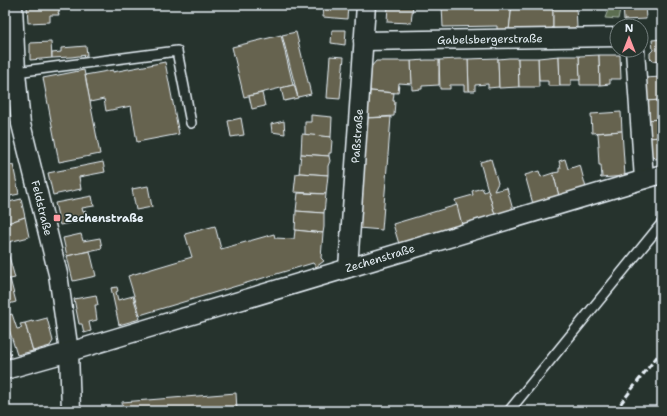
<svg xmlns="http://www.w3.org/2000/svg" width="667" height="416" font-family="'Shantell Sans',sans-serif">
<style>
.green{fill:#5c6e51;stroke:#a2b0a4}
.building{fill:#666350;stroke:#e8f1f8}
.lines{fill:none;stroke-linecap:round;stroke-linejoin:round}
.service-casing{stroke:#e8f1f8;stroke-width:12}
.minor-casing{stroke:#e8f1f8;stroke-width:21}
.service{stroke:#26332d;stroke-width:9}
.minor{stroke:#26332d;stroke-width:18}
.rail{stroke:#e8f1f8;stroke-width:3;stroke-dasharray:6 3;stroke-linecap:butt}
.poi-dot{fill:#ff9aa2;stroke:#26332d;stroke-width:1.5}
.labels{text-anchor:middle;stroke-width:3;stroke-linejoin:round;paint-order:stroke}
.street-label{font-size:11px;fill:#e8f1f8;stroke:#26332d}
.poi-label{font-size:11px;font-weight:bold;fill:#e8f1f8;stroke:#26332d;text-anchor:start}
</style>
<rect width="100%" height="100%" fill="#26332d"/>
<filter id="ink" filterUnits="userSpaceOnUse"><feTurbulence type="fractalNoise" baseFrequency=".025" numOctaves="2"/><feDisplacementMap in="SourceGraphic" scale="8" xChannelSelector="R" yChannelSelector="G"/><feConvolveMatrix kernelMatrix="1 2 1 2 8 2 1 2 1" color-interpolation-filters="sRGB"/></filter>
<g filter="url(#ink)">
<path class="green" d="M610,5H621L618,19L605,18Z"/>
<g class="building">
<path d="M27,5H59V12H58L59,15H50V22L28,23Z"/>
<path d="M324,5H348L347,19L323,17Z"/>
<path d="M388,5H413L411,23L387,22Z"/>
<path d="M442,5H512L509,30L497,31V26L443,27Z"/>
<path d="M512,5H553V29L509,30Z"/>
<path d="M553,5H576L577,28L553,29Z"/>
<path d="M623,5H645L646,19L624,20Z"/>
<path d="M332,30H346L345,45L331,43Z"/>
<path d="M296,32L311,94L298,97L282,35Z"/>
<path d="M281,35L293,85L244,97L232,47Z"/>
<path d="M662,39V60L653,61L650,58V53L653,50L652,40Z"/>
<path d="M51,42L52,58L30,60V43Z"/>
<path d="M86,46L87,55L71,57L52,58V53L61,52V48Z"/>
<path d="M599,55L600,85H580L579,56Z"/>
<path d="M599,55H620L621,79H610V84L600,85Z"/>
<path d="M330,56L344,57L340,99L327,98Z"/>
<path d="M559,56L560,86H548V81H539L538,58Z"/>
<path d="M559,56H579L580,80H571V86H560Z"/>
<path d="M498,58L499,87L488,88V84L475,85V91H469L468,59Z"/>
<path d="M509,58H518L519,87L499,88L498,59Z"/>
<path d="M518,58H538L539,87H519Z"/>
<path d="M458,59H468L469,91H464V85H450V89H440L439,60Z"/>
<path d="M426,60H439V85L422,86V89L412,90L411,61Z"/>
<path d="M376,61H411L412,84L399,83L398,93L370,91L371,67Z"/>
<path d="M165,62L179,134L137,142L131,106L106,111L104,99L90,102L85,75L113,70V72Z"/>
<path d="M84,70L100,154L59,162L43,78Z"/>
<path d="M662,77V100L645,101L644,78Z"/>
<path d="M293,85H294L298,98L284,101L281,88Z"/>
<path d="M370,91L394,93L393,101H395L394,116L367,118Z"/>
<path d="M262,93L265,106L252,109L249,96Z"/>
<path d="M662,100V119L647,120L645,101Z"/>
<path d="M621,112L622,131L592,133L591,114Z"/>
<path d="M311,115L332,117L331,137L305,135V122H311Z"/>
<path d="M391,117L382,230L358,228L367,118Z"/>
<path d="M241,118L244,135L231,137L228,121Z"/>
<path d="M662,119V137L647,138V120Z"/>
<path d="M284,121L285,134L272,132L271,124Z"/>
<path d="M622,131L625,176L601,178L600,177H602L601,165H599L598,146H599L598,134L597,133Z"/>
<path d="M302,134L331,137V140H332L331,153H329V156L301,154Z"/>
<path d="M662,137V158L655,159L649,153L647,138Z"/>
<path d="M301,154L329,156L330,161L328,166V175L299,173Z"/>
<path d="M491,159L498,183L494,191L507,188L513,210L495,215L480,162Z"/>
<path d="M565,159L568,169L580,165L586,188L559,196L553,173L559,172V168H561L559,161Z"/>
<path d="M103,162L105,172L79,177L81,189L53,195L48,173Z"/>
<path d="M13,165L19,194L5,197V167Z"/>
<path d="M539,171L541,177L553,173L559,196L533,204L525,175Z"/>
<path d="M300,173L328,175L326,194L294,192L296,174Z"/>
<path d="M148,186L152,207L136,210L132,189Z"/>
<path d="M482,188L484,192L488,190L495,215L462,225L455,200L473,195L472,191Z"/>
<path d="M298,193L326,194L324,213L296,211Z"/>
<path d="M92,196L94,206L82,208L83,212L86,211L87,215H90L91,219L60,225L55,203Z"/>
<path d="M21,199L25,217L5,224V203Z"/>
<path d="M457,205L462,225L399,244L393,224Z"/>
<path d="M296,211L324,213V227L323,233L295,230Z"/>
<path d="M25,217L29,237L5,243V224Z"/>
<path d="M215,226L221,249L274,234L275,238L294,239L295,230L323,233L321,258L324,261L316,267L313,263L140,315L128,276L192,257L185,234Z"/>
<path d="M81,234L83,241L100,238L102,248L67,256L63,238Z"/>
<path d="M5,249H7L15,278L5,280Z"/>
<path d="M90,251L96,276L73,281L67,256Z"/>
<path d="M10,279L16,302L5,305V280Z"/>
<path d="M117,287L118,291L116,292L118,300L133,296L140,319L119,325L111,288Z"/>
<path d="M96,295L98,305H95L97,320L89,322L91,331L84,333L82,324H79L74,299Z"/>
<path d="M12,314L17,329L22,328L20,324L25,323L33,351L17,355L5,316Z"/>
<path d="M47,318L53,341L50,346L33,351L25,323L32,321V322Z"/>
<path d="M5,337L11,357L5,359Z"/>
<path d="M236,393L237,411H123L122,402Z"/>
</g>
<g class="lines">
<defs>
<g id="service">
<path d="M16,72L177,51L191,123"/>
<path d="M509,411L662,223"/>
</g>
<g id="minor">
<path d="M13,5L16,72L21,124L58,274L69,352L71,411"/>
<path d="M363,41L617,37"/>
<path d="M635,50L644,179"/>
<path d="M348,268L366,5"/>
<path d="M5,370L69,352L662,174"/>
</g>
</defs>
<use href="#service" class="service-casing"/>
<use href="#minor" class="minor-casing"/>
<use href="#service" class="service"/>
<use href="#minor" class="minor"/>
<path class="rail" d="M615,411L662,350"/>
</g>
</g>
<rect class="poi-dot" x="53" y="214" width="8" height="8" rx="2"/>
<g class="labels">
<g class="street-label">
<text transform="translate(490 39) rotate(-1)" y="4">Gabelsbergerstraße</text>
<text transform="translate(357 136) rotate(-86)" y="4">Paßstraße</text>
<text transform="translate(42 208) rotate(76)" y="4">Feldstraße</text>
<text transform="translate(380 258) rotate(-17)" y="4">Zechenstraße</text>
</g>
<g class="poi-label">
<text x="65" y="222">Zechenstraße</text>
</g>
</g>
<rect width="667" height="416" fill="none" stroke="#26332d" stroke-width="20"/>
<rect x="10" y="10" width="647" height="396" fill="none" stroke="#e8f1f8" stroke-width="1.5" filter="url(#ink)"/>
<g transform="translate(629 38)"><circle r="19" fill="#26332d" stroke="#747f7e"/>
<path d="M0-3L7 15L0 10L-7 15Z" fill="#ff9aa2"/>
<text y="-6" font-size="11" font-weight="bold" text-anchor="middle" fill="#e8f1f8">N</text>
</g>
</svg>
